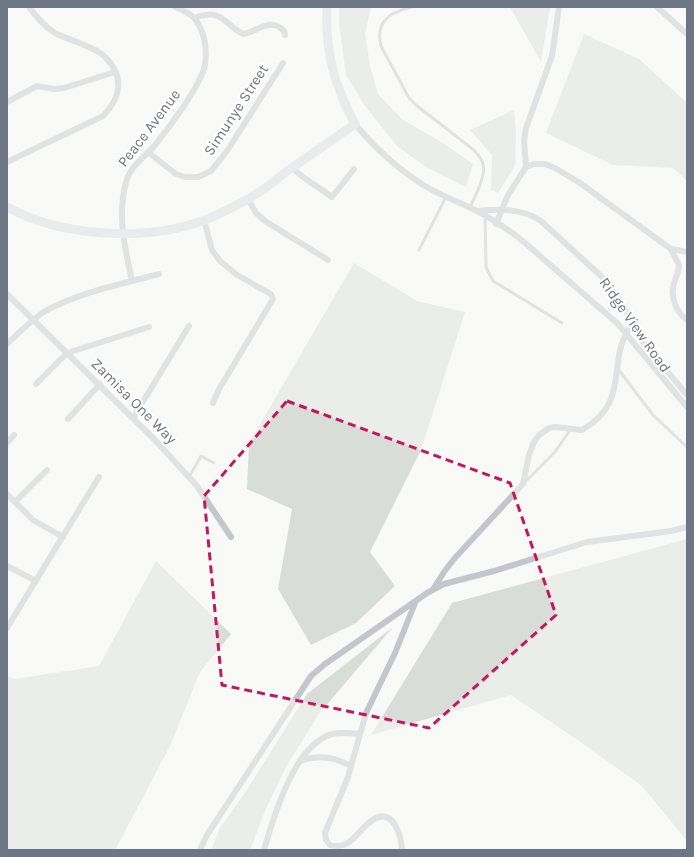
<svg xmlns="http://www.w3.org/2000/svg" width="694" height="857" font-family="Karla,sans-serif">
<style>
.green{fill:#d8ded7}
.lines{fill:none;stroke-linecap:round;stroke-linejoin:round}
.lane{stroke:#c3c6ca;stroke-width:3}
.street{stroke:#c3c6ca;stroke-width:6}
.secondary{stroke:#d6d9dd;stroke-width:9}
.marked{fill:none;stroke:#c2185b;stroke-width:3;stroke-dasharray:8 5;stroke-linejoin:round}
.labels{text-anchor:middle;stroke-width:4;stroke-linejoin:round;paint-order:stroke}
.street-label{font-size:15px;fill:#6c7685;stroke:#fff}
</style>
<rect width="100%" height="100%" fill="#f9f9f7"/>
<g class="green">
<path d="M339,7H371L365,34L370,66L378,94L403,120L443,143L473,164L466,187L426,167L397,146L365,106L346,75L339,23Z"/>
<path d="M510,7H550L541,62Z"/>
<path d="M584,34L639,59L687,103V181L673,168L613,165L546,133Z"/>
<path d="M514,110L516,132L515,166L498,193L491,190L492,155L470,130Z"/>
<path d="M354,263L417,301L465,312L421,450L370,552L395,586L356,623L311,645L278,589L292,509L247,489L249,443Z"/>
<path d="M687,539V841L642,786L579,741L511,695L371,735L452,603Z"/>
<path d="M156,561L231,634L200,672L170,746L115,850H7V676L15,679L99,666Z"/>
<path d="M393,627L319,714L287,765L265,811L250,850H211L220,828L250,785L307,694Z"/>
</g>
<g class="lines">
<g class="lane">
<path d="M412,7C390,12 375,21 381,46L409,98L416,105L475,151C478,155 482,159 483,164C486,177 475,196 470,207"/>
<path d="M485,215L486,267L493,281L562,323"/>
<path d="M419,250L446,197"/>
<path d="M618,369L653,415L687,447"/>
<path d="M189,477L201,456L214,463"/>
<path d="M524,483L555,452L570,430"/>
</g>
<g class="street">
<path d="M657,7L687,34"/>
<path d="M195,18C223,7 224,25 243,34C256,33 269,16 284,31L285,35"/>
<path d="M7,102L37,86L54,89L64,88L115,72"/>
<path d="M355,124C376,149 397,169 425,186C441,196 460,202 477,211C494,220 511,231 525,243L617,323L687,407"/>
<path d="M148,152L176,174L185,177H198L211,171L227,151L283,63"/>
<path d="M7,162L103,116C121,98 125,76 105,57C96,47 68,40 55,33C44,26 37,17 29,7"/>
<path d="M526,167L524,140L526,128L552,56L559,7"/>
<path d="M292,168L303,177L332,197L354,169"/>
<path d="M248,199L256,213L265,221L328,260"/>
<path d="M477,211C499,209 522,208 541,221L601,276L620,300L643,342L687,395"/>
<path d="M204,220L212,250L220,261L237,275L271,294L273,299L218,391L213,403"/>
<path d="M496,224L508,195L526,167L534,164H545L555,168L580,183L671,249L679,265C679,271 676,277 674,283C670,297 676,312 687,320"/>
<path d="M671,249L687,252"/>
<path d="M132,281C125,249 117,215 126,182C130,166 145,157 155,145C169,128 201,85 205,65C206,57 206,46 204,38C199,20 192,13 175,7"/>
<path d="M7,294L156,441L197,486L231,537"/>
<path d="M7,344C20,332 32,319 47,310C78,293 125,283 159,274"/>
<path d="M36,384L67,353L149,327"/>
<path d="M133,418L189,326"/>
<path d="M68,419L100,384"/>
<path d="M7,443L14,435"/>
<path d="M7,494L33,520L63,537"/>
<path d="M15,502L47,470"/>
<path d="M7,566L36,581"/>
<path d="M434,588L444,572L454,559L523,484L529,455L534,442L539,435L549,428L555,427L582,430C634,400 603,361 633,323"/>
<path d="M7,628L99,477"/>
<path d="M300,761C318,754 335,757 351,766"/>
<path d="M200,850L207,835L311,676L325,664L427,593L444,584L494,571L587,542L671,531L687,527"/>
<path d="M264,850C274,816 294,745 332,734C341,732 350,733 359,734"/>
<path d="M402,850C401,836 394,808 374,819C359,827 351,852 330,845L326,840L325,833L348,777L366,713L395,653L415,603"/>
</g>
<path class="secondary" d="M7,207C62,237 145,242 205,220C220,214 234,207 248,199C263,191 277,179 290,169C312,154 333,139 355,124C334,85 325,51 327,7"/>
</g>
<path d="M0 0H694V857H0ZM287,401L510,483L556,615L429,728L222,685L204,496Z" fill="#f9f9f7" fill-opacity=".55" fill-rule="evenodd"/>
<path class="marked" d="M287,401L510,483L556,615L429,728L222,685L204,496Z"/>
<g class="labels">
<g class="street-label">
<text transform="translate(236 110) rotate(-57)" y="5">Simunye Street</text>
<text transform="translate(149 128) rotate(-53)" y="5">Peace Avenue</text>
<text transform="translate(635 325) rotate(55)" y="5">Ridge View Road</text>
<text transform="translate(134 401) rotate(45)" y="5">Zamisa One Way</text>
</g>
</g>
<rect width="694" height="857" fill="none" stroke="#6c7685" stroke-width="16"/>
</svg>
